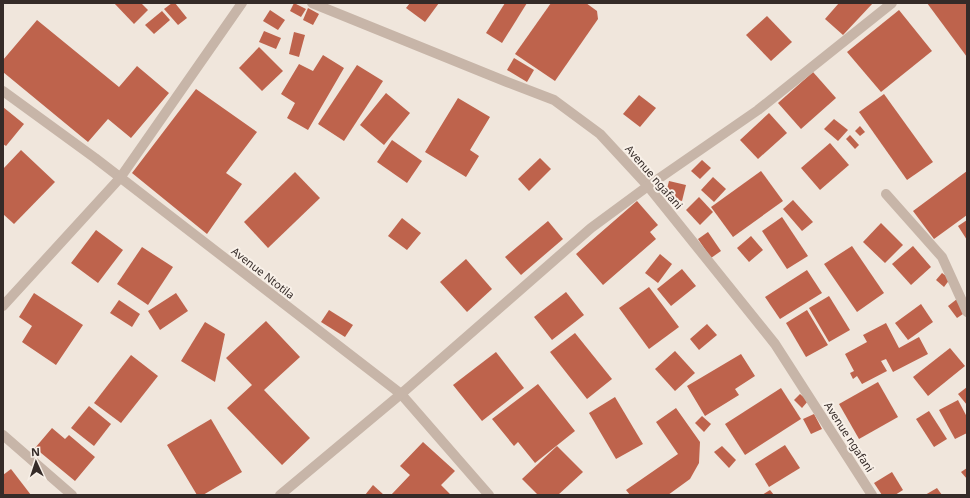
<svg xmlns="http://www.w3.org/2000/svg" width="970" height="498" font-family="'Noto Sans',sans-serif">
<style>
.building{fill:#be634c}
.lines{fill:none;stroke-linecap:round;stroke-linejoin:round}
.street{stroke:#c7b5a8;stroke-width:10}
.labels{text-anchor:middle;stroke-width:4;stroke-linejoin:round;paint-order:stroke}
.street-label{font-size:11px;fill:#352b28;stroke:#f8f0e8}
</style>
<rect width="100%" height="100%" fill="#f0e6dc"/>
<g class="building">
<path d="M114,3H141L148,10L134,24Z"/>
<path d="M172,3H175L187,18L178,25L164,9Z"/>
<path d="M294,3L306,9L301,17L290,11Z"/>
<path d="M410,3H439L425,22L406,8Z"/>
<path d="M505,3H527L502,43L486,33Z"/>
<path d="M551,3H586L597,11L598,19L555,81L515,54Z"/>
<path d="M839,3H873L843,35L825,19Z"/>
<path d="M927,3H967V57Z"/>
<path d="M308,8L319,14L313,25L303,20Z"/>
<path d="M270,10L285,20L278,30L263,21Z"/>
<path d="M899,10L932,51L881,92L847,52Z"/>
<path d="M162,11L170,20L154,34L145,25Z"/>
<path d="M767,16L792,42L771,61L746,35Z"/>
<path d="M37,20L119,87L137,66L169,93L131,138L108,119L88,142L3,72V60Z"/>
<path d="M264,31L281,38L276,49L259,42Z"/>
<path d="M294,32L305,35L299,57L289,54Z"/>
<path d="M259,47L283,71L262,91L239,68Z"/>
<path d="M323,55L344,68L308,130L287,118L295,103L281,94L299,64L313,71Z"/>
<path d="M514,58L534,70L527,82L507,70Z"/>
<path d="M357,65L383,81L344,141L318,124Z"/>
<path d="M813,72L836,98L801,129L778,103Z"/>
<path d="M196,89L257,132L226,173L242,184L207,234L132,173Z"/>
<path d="M386,93L410,113L384,145L360,125Z"/>
<path d="M884,94L933,162L907,180L859,112Z"/>
<path d="M639,95L656,108L640,127L623,114Z"/>
<path d="M458,98L490,117L470,150L479,156L466,177L425,152Z"/>
<path d="M3,107L24,124L6,146L3,144Z"/>
<path d="M769,113L787,133L758,159L740,140Z"/>
<path d="M834,119L848,130L838,141L824,129Z"/>
<path d="M860,126L865,132L860,136L855,131Z"/>
<path d="M850,135L859,145L855,149L846,139Z"/>
<path d="M392,140L422,161L407,183L377,162Z"/>
<path d="M830,143L849,165L820,190L801,168Z"/>
<path d="M21,150L55,182L14,224L3,214V169Z"/>
<path d="M540,158L551,169L529,191L518,179Z"/>
<path d="M702,160L711,168L700,179L691,171Z"/>
<path d="M761,171L783,201L733,237L711,207Z"/>
<path d="M967,171V215L934,239L913,211Z"/>
<path d="M295,172L320,198L268,248L244,222Z"/>
<path d="M713,177L726,189L714,202L701,190Z"/>
<path d="M669,181L686,185L682,201L665,197Z"/>
<path d="M699,197L713,212L700,225L686,210Z"/>
<path d="M793,200L813,222L802,231L783,209Z"/>
<path d="M637,201L658,225L650,232L656,239L603,285L576,254Z"/>
<path d="M782,217L808,256L787,269L762,231Z"/>
<path d="M402,218L421,233L407,250L388,236Z"/>
<path d="M967,220V240L958,226Z"/>
<path d="M548,221L563,239L521,275L505,257Z"/>
<path d="M881,223L903,245L885,263L863,242Z"/>
<path d="M96,230L123,250L98,283L71,263Z"/>
<path d="M708,232L721,251L711,258L698,239Z"/>
<path d="M751,236L763,250L749,262L737,248Z"/>
<path d="M852,246L884,293L857,312L824,264Z"/>
<path d="M913,246L931,267L911,285L892,264Z"/>
<path d="M142,247L173,267L148,305L117,284Z"/>
<path d="M660,254L672,264L658,283L645,273Z"/>
<path d="M466,259L492,289L467,312L440,282Z"/>
<path d="M682,269L696,286L671,306L657,289Z"/>
<path d="M807,270L822,293L780,319L765,297Z"/>
<path d="M942,273L950,279L944,287L936,280Z"/>
<path d="M649,287L679,327L649,349L619,308Z"/>
<path d="M566,292L584,315L552,340L534,317Z"/>
<path d="M34,293L83,325L56,365L22,342L32,326L19,317Z"/>
<path d="M176,293L188,311L160,330L148,311Z"/>
<path d="M829,296L850,330L829,342L809,308Z"/>
<path d="M957,299L966,312L957,318L948,306Z"/>
<path d="M119,300L140,314L132,327L110,313Z"/>
<path d="M921,304L933,322L908,340L895,323Z"/>
<path d="M329,310L353,325L345,337L321,322Z"/>
<path d="M807,310L828,345L806,357L786,323Z"/>
<path d="M266,321L300,357L264,390L310,438L282,465L227,408L252,385L226,358Z"/>
<path d="M205,322L225,334L215,382L181,361Z"/>
<path d="M886,323L899,348L919,337L928,354L893,372L886,359L881,361L887,371L862,384L857,376L853,379L850,373L854,371L845,354L867,342L863,335Z"/>
<path d="M707,324L717,335L699,350L690,339Z"/>
<path d="M575,333L612,379L587,399L550,352Z"/>
<path d="M950,348L965,366L928,396L913,377Z"/>
<path d="M675,351L695,373L675,391L655,369Z"/>
<path d="M496,352L524,388L482,421L453,385Z"/>
<path d="M741,354L755,376L735,389L739,395L705,416L687,386Z"/>
<path d="M131,355L158,376L121,423L94,403Z"/>
<path d="M878,382L898,417L859,439L839,404Z"/>
<path d="M538,384L575,431L535,463L518,442L514,446L492,419Z"/>
<path d="M967,387V405L958,394Z"/>
<path d="M781,388L801,419L745,455L725,424Z"/>
<path d="M800,394L808,401L802,408L794,400Z"/>
<path d="M615,397L643,444L616,459L589,413Z"/>
<path d="M958,400L967,417V433L955,439L939,410Z"/>
<path d="M89,406L111,424L94,446L71,428Z"/>
<path d="M676,408L700,442L699,463L690,479L668,495H630L626,490L678,454L656,422Z"/>
<path d="M929,411L947,439L934,447L916,419Z"/>
<path d="M814,414L822,429L811,434L803,419Z"/>
<path d="M702,416L711,424L704,432L695,423Z"/>
<path d="M211,419L242,472L203,495H197L167,445Z"/>
<path d="M52,428L65,439L69,435L95,457L75,481L35,448Z"/>
<path d="M423,442L455,471L441,485L451,495H391L410,475L400,466Z"/>
<path d="M785,445L800,468L769,487L755,464Z"/>
<path d="M557,446L583,472L558,495H538L522,479Z"/>
<path d="M722,446L736,460L729,468L714,452Z"/>
<path d="M967,468V479L961,472Z"/>
<path d="M11,469L31,495H3V475Z"/>
<path d="M892,472L903,490L895,495H882L874,483Z"/>
<path d="M373,485L384,495H365Z"/>
<path d="M937,488L942,495H925Z"/>
<path d="M770,490L774,495H762Z"/>
</g>
<g class="lines">
<g class="street">
<path d="M312,3L507,82L554,100L600,134L648,186L775,344L872,495"/>
<path d="M3,91L95,158L401,394L489,495"/>
<path d="M886,194L942,257L967,312"/>
<path d="M3,306L120,178L242,3"/>
<path d="M3,435L72,495"/>
<path d="M280,495L401,394L591,228L648,186L758,110L892,3"/>
</g>
</g>
<g class="labels">
<g class="street-label">
<text transform="translate(654 177) rotate(49)" y="4">Avenue ngafani</text>
<text transform="translate(263 273) rotate(38)" y="4">Avenue Ntotila</text>
<text transform="translate(849 437) rotate(57)" y="4">Avenue ngafani</text>
</g>
</g>
<rect width="970" height="498" fill="none" stroke="#352b28" stroke-width="8"/>
<g transform="translate(36 462) rotate(357)" stroke="#f8f0e8" stroke-width="3" paint-order="stroke">
<path d="M0-3L7 15L0 10L-7 15Z" fill="#352b28"/>
<text y="-6" font-size="11" font-weight="bold" text-anchor="middle" fill="#352b28">N</text>
</g>
</svg>
